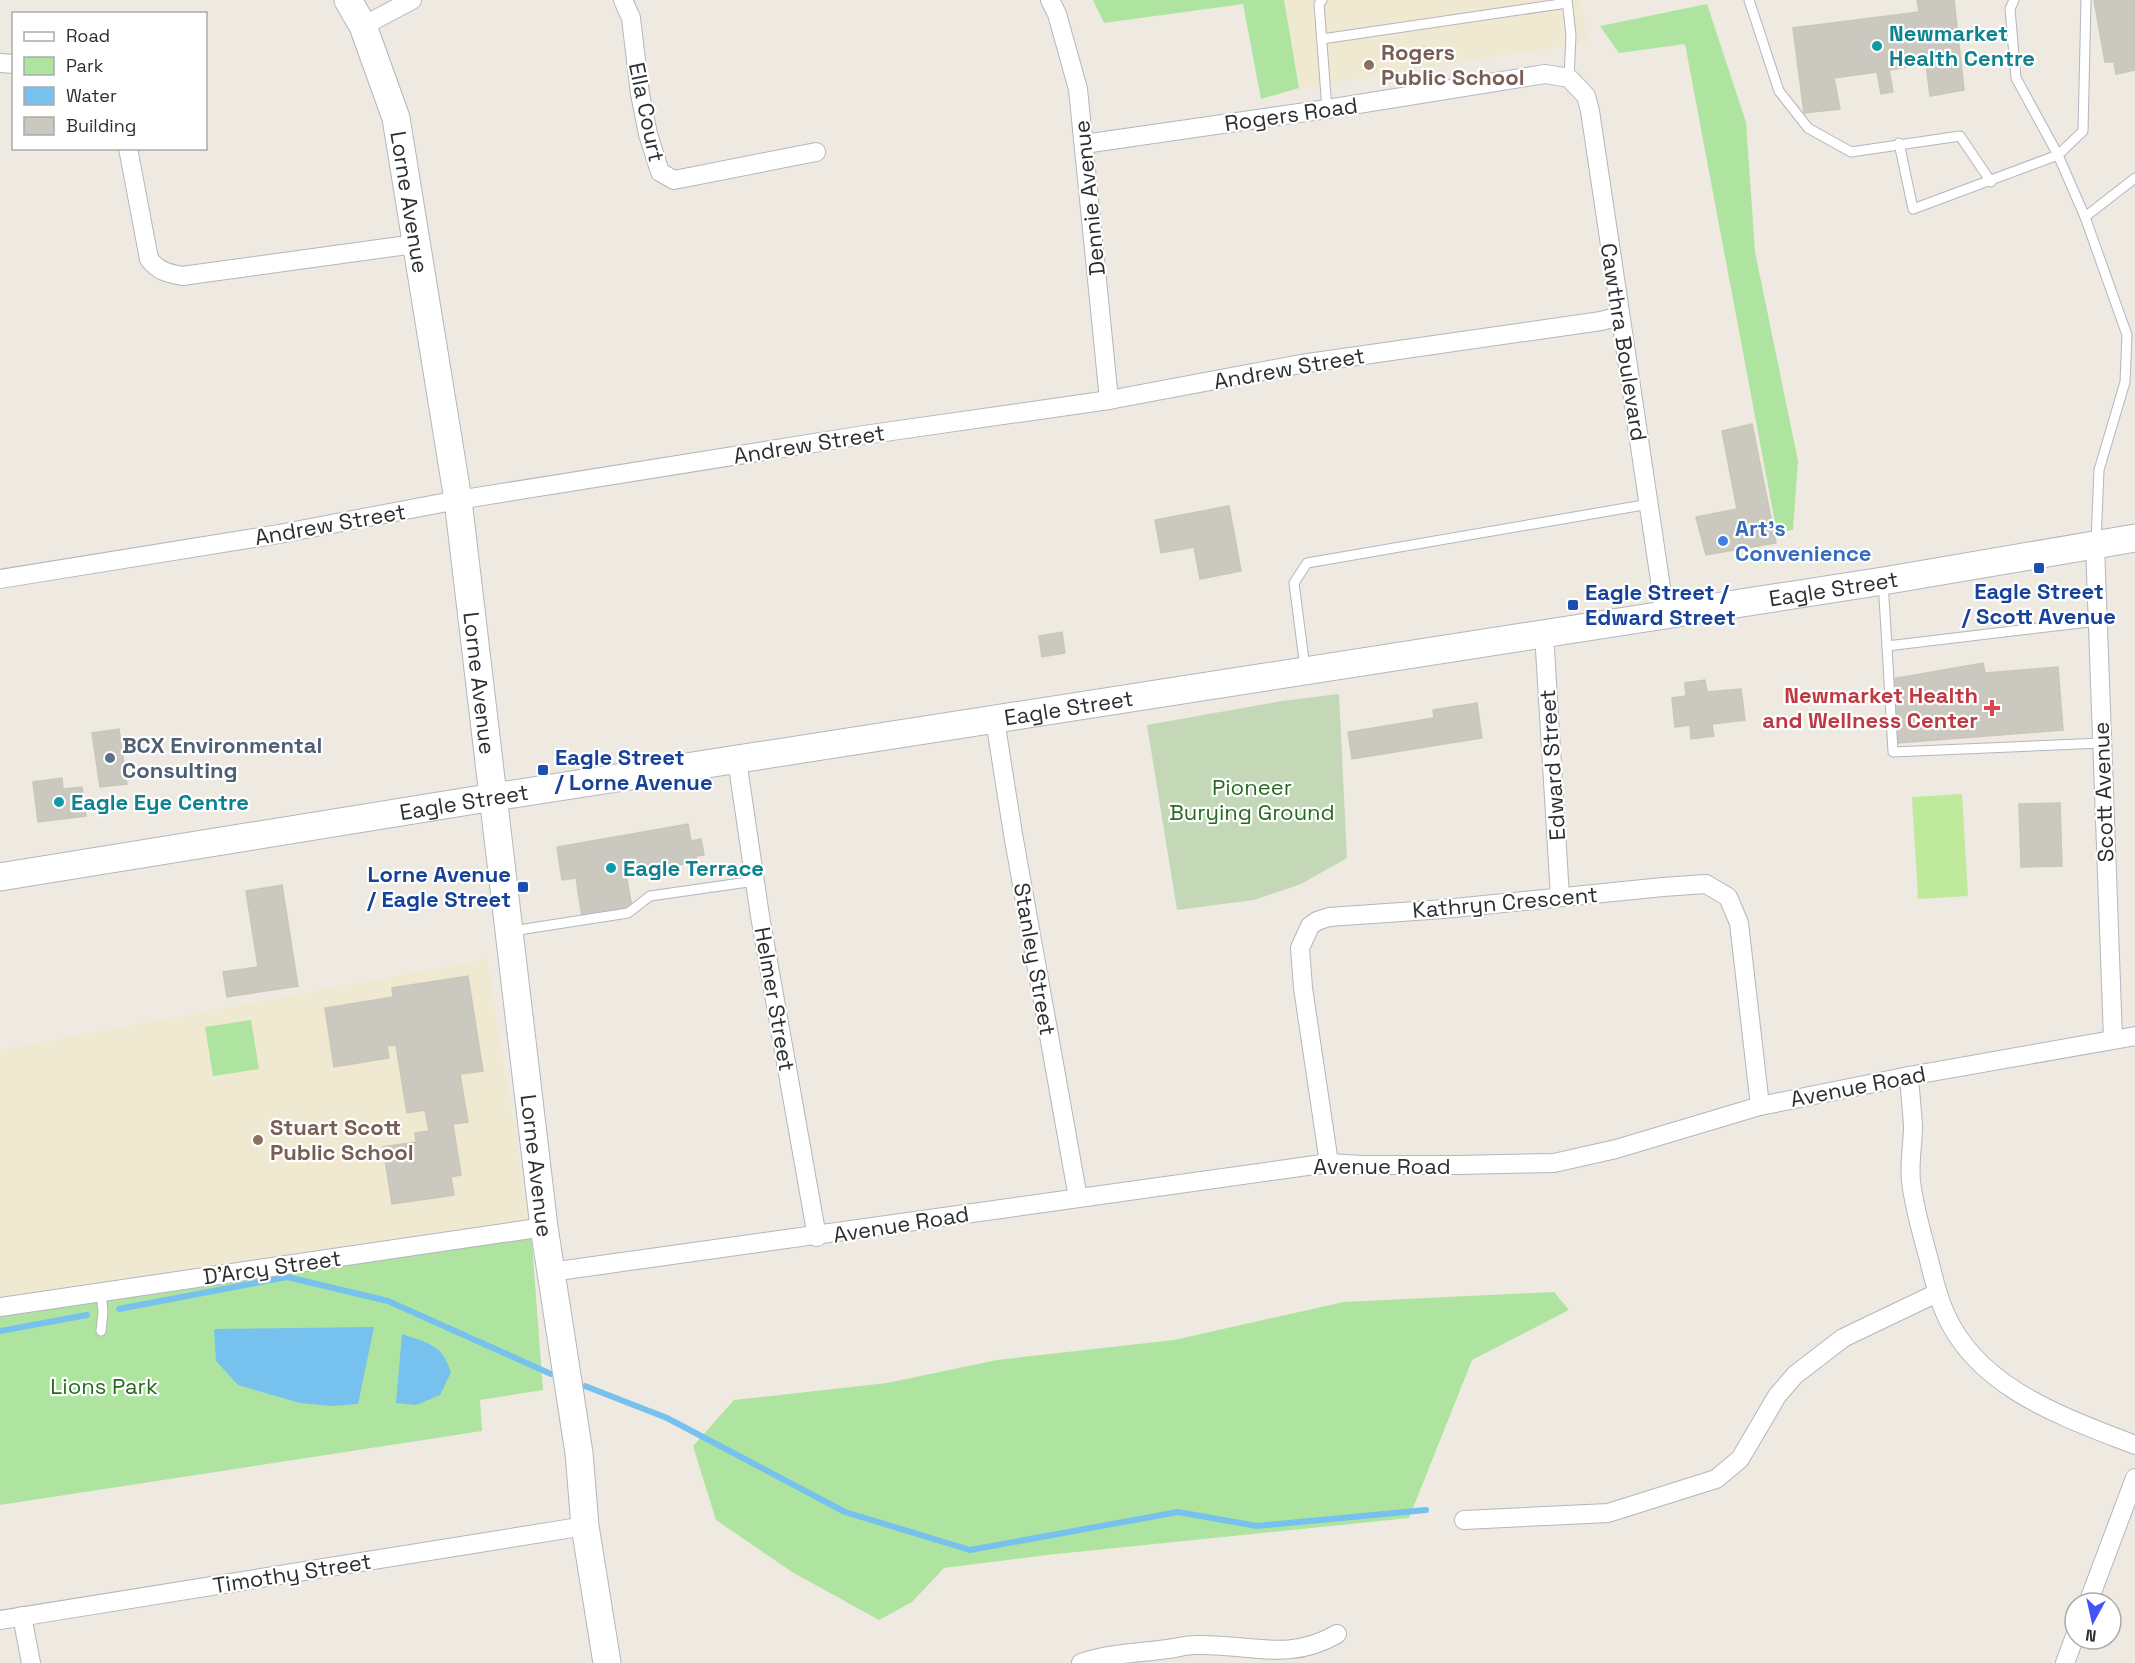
<svg xmlns="http://www.w3.org/2000/svg" width="2135" height="1663" font-family="'Space Grotesk',sans-serif">
<style>
.education{fill:#efe9d1}
.green{fill:#aee49f}
.cemetery{fill:#c4d8b8}
.pitch{fill:#c0ea9b}
.water{fill:#76c1ee}
.lines{fill:none;stroke-linecap:round;stroke-linejoin:round}
.stream{stroke:#76c1ee;stroke-width:6}
.building{fill:#cac8bf;stroke:#cac6ba;stroke-width:1.5}
.service-casing{stroke:#b4b5c0;stroke-width:11}
.minor-casing{stroke:#b4b5c0;stroke-width:20}
.secondary-casing{stroke:#b4b5c0;stroke-width:29}
.service{stroke:#fff;stroke-width:9}
.minor{stroke:#fff;stroke-width:18}
.secondary{stroke:#fff;stroke-width:27}
.culture-dot{fill:#0f9aa8;stroke:#fff;stroke-width:2}
.education-dot{fill:#8d6e63;stroke:#fff;stroke-width:2}
.shop-dot{fill:#3f7fe0;stroke:#fff;stroke-width:2}
.transit-dot{fill:#1a4fb4;stroke:#fff;stroke-width:2}
.health-dot{fill:#e0444e;stroke:#fff;stroke-width:2}
.service-dot{fill:#5c6f8a;stroke:#fff;stroke-width:2}
.labels{text-anchor:middle;stroke-width:4.5;stroke-linejoin:round;paint-order:stroke}
.culture-label{font-size:22px;font-weight:bold;fill:#0d838f;stroke:#fff;text-anchor:start}
.education-label{font-size:22px;font-weight:bold;fill:#785e54;stroke:#fff;text-anchor:start}
.street-label{font-size:22px;fill:#2e2e2e;stroke:#fff}
.shop-label{font-size:22px;font-weight:bold;fill:#366cbe;stroke:#fff;text-anchor:start}
.transit-label{font-size:22px;font-weight:bold;fill:#164399;stroke:#fff;text-anchor:start}
.health-label{font-size:22px;font-weight:bold;fill:#be3a42;stroke:#fff;text-anchor:end}
.service-label{font-size:22px;font-weight:bold;fill:#4e5e75;stroke:#fff;text-anchor:start}
.park-label{font-size:22px;fill:#246c1c;stroke:#fff}
</style>
<rect width="100%" height="100%" fill="#eeeae1"/>
<g class="education">
<path d="M1284,0H1581L1588,42L1299,88Z"/>
<path d="M487,959L531,1230L0,1298V1050Z"/>
</g>
<g class="green">
<path d="M1093,0H1284L1299,88L1261,99L1243,4L1104,23Z"/>
<path d="M1707,4L1746,122L1755,252L1798,461L1793,530L1777,533L1685,44L1619,53L1600,26Z"/>
<path d="M251,1020L259,1069L213,1076L205,1027Z"/>
<path d="M531,1230L543,1390L480,1400L482,1431L0,1505V1298Z"/>
<path d="M1554,1292L1569,1310L1472,1360L1409,1518L1047,1555L944,1568L912,1602L879,1620L792,1572L716,1520L693,1446L734,1400L887,1383L997,1360L1174,1340L1344,1302Z"/>
</g>
<path class="cemetery" d="M1339,694L1347,858L1301,884L1254,900L1177,910L1147,725L1282,701Z"/>
<path class="pitch" d="M1962,794L1968,896L1918,899L1912,797Z"/>
<g class="water">
<path d="M374,1327L358,1404L332,1406L300,1403L238,1385L216,1361L214,1329Z"/>
<path d="M402,1334C429,1344 441,1343 451,1372L440,1395L416,1405L396,1403Z"/>
</g>
<g class="lines">
<g class="stream">
<path d="M119,1309L287,1277L388,1301L551,1374"/>
<path d="M0,1331L87,1315"/>
<path d="M585,1386L667,1418L845,1512L970,1550L1178,1512L1257,1526L1426,1510"/>
</g>
</g>
<g class="building">
<path d="M1917,0H1954L1964,90L1930,96L1926,64L1889,70L1893,92L1881,94L1877,72L1834,78L1840,109L1804,113L1793,28L1919,12Z"/>
<path d="M2094,0H2135V70L2116,74L2114,62H2105Z"/>
<path d="M1752,424L1776,543L1706,555L1696,517L1737,509L1722,431Z"/>
<path d="M1229,506L1241,571L1200,579L1194,547L1161,553L1155,520Z"/>
<path d="M1062,632L1065,653L1042,657L1039,636Z"/>
<path d="M1983,663L1985,673L2058,667L2063,730L1898,743L1891,679Z"/>
<path d="M1705,680L1707,692L1741,689L1745,720L1712,724L1714,736L1691,739L1690,725L1675,727L1672,698L1686,696L1685,683Z"/>
<path d="M1477,703L1482,738L1352,759L1348,732L1434,718L1433,710Z"/>
<path d="M119,729L127,784L100,787L92,733Z"/>
<path d="M62,778L63,789L82,787L86,816L38,822L33,782Z"/>
<path d="M2060,803L2062,866L2021,867L2019,804Z"/>
<path d="M688,824L691,841L701,839L704,855L696,856L697,862L626,874L632,908L582,917L576,878L562,880L557,847Z"/>
<path d="M282,885L298,986L227,997L223,972L258,967L246,891Z"/>
<path d="M468,976L483,1071L460,1074L468,1122L453,1124L461,1175L451,1177L454,1195L392,1204L383,1147L416,1142L415,1133L429,1131L425,1110L407,1113L396,1045L387,1046L389,1058L334,1067L325,1008L393,997L392,988Z"/>
</g>
<g class="lines">
<defs>
<g id="service">
<path d="M1322,0L1319,4L1327,109"/>
<path d="M1567,0L1571,35L1569,78"/>
<path d="M1749,0L1779,91L1808,128L1851,152L1960,136L1991,182"/>
<path d="M2014,0L2010,9L2016,78L2058,155L2085,217L2127,335L2125,382L2099,470L2096,542"/>
<path d="M1322,39L1567,3"/>
<path d="M1899,143L1913,209L2058,155L2083,131L2086,0"/>
<path d="M2085,217L2135,178"/>
<path d="M1883,582L1887,646L2098,621"/>
<path d="M1887,646L1893,752L2102,743"/>
<path d="M1305,668L1294,583L1307,563L1649,504"/>
<path d="M512,931L628,913L650,896L755,881"/>
<path d="M101,1293L103,1312L101,1331"/>
</g>
<g id="minor">
<path d="M623,0L631,18L640,94L648,134L660,172L674,180L816,152"/>
<path d="M1050,0L1057,14L1078,89L1109,400"/>
<path d="M363,26L412,0"/>
<path d="M0,63L14,64"/>
<path d="M1084,144L1327,109L1545,74L1569,78L1586,96L1590,111L1665,614"/>
<path d="M128,148L149,259C158,271 167,273 182,276L415,244"/>
<path d="M2095,545L2113,1039"/>
<path d="M0,579L279,534L458,500L864,435L1109,400L1301,364L1601,321L1620,316"/>
<path d="M1544,633L1560,897"/>
<path d="M995,720L1013,834L1078,1198"/>
<path d="M737,760L760,916L817,1237"/>
<path d="M1909,1076C1910,1092 1912,1109 1913,1126C1913,1144 1909,1162 1911,1181C1914,1207 1921,1231 1928,1256C1933,1276 1937,1295 1945,1313C1978,1389 2064,1417 2135,1445"/>
<path d="M1329,1163L1303,988L1300,948L1310,926L1317,921L1329,917L1444,909L1663,887L1706,884L1728,897L1739,923L1760,1106"/>
<path d="M551,1272C810,1238 1069,1199 1329,1163L1362,1165H1457L1554,1163L1616,1149L1760,1106L1909,1076L2135,1036"/>
<path d="M0,1307L544,1227"/>
<path d="M1464,1520L1608,1513L1716,1479L1740,1459L1777,1396L1795,1375L1843,1338L1937,1293"/>
<path d="M2088,1603L2135,1478"/>
<path d="M22,1616L31,1663"/>
<path d="M0,1620L585,1526"/>
<path d="M1081,1663C1110,1653 1138,1653 1168,1649C1177,1648 1186,1645 1195,1645C1249,1643 1287,1663 1337,1634"/>
<path d="M2065,1663L2075,1636"/>
</g>
<g id="secondary">
<path id="s1" d="M348,0L363,26L396,118L458,500L544,1227L579,1453L585,1526L607,1663"/>
<path id="s2" d="M0,877L494,797L1883,581L2135,538"/>
</g>
</defs>
<use href="#service" class="service-casing"/>
<use href="#minor" class="minor-casing"/>
<use href="#secondary" class="secondary-casing"/>
<use href="#service" class="service"/>
<use href="#minor" class="minor"/>
<use href="#secondary" class="secondary"/>
</g>
<g class="culture-dot">
<circle cx="1877" cy="46" r="6"/>
<circle cx="59" cy="802" r="6"/>
<circle cx="611" cy="868" r="6"/>
</g>
<g class="education-dot">
<circle cx="1369" cy="65" r="6"/>
<circle cx="258" cy="1140" r="6"/>
</g>
<circle class="shop-dot" cx="1723" cy="541" r="6"/>
<g class="transit-dot">
<rect x="2033" y="562" width="12" height="12" rx="3"/>
<rect x="1567" y="599" width="12" height="12" rx="3"/>
<rect x="537" y="764" width="12" height="12" rx="3"/>
<rect x="517" y="881" width="12" height="12" rx="3"/>
</g>
<path class="health-dot" d="M1989 699h6v6h6v6h-6v6h-6v-6h-6v-6h6z"/>
<circle class="service-dot" cx="110" cy="758" r="6"/>
<g class="labels">
<g class="culture-label">
<text x="1889" y="41">Newmarket<tspan x="1889" dy="25">Health Centre</tspan></text>
<text x="71" y="810">Eagle Eye Centre</text>
<text x="623" y="876">Eagle Terrace</text>
</g>
<g class="education-label">
<text x="1381" y="60">Rogers<tspan x="1381" dy="25">Public School</tspan></text>
<text x="270" y="1135">Stuart Scott<tspan x="270" dy="25">Public School</tspan></text>
</g>
<g class="street-label">
<text transform="translate(647 112) rotate(78)" y="8">Ella Court</text>
<text transform="translate(1291 114) rotate(-8)" y="8">Rogers Road</text>
<text transform="translate(1089 198) rotate(-96)" y="8">Dennie Avenue</text>
<text dy="8" stroke="none"><textPath href="#s1" startOffset="213">Lorne Avenue</textPath></text>
<text transform="translate(1624 342) rotate(81)" y="8">Cawthra Boulevard</text>
<text transform="translate(1289 368) rotate(-10)" y="8">Andrew Street</text>
<text transform="translate(809 444) rotate(-9)" y="8">Andrew Street</text>
<text transform="translate(330 524) rotate(-10)" y="8">Andrew Street</text>
<text dy="8" stroke="none"><textPath href="#s2" startOffset="1856">Eagle Street</textPath></text>
<text dy="8" stroke="none"><textPath href="#s1" startOffset="699">Lorne Avenue</textPath></text>
<text dy="8" stroke="none"><textPath href="#s2" startOffset="1082">Eagle Street</textPath></text>
<text transform="translate(1552 765) rotate(-94)" y="8">Edward Street</text>
<text transform="translate(2103 792) rotate(-92)" y="8">Scott Avenue</text>
<text dy="8" stroke="none"><textPath href="#s2" startOffset="470">Eagle Street</textPath></text>
<text transform="translate(1505 902) rotate(-5)" y="8">Kathryn Crescent</text>
<text transform="translate(1035 959) rotate(80)" y="8">Stanley Street</text>
<text transform="translate(775 999) rotate(80)" y="8">Helmer Street</text>
<text transform="translate(1858 1086) rotate(-11)" y="8">Avenue Road</text>
<text dy="8" stroke="none"><textPath href="#s1" startOffset="1185">Lorne Avenue</textPath></text>
<text x="1382" y="1174">Avenue Road</text>
<text transform="translate(901 1224) rotate(-9)" y="8">Avenue Road</text>
<text transform="translate(272 1267) rotate(-8)" y="8">D'Arcy Street</text>
<text transform="translate(292 1573) rotate(-9)" y="8">Timothy Street</text>
</g>
<g class="shop-label">
<text x="1735" y="536">Art's<tspan x="1735" dy="25">Convenience</tspan></text>
</g>
<g class="transit-label">
<text x="2039" y="599" text-anchor="middle">Eagle Street<tspan x="2039" dy="25">/ Scott Avenue</tspan></text>
<text x="1585" y="600">Eagle Street /<tspan x="1585" dy="25">Edward Street</tspan></text>
<text x="555" y="765">Eagle Street<tspan x="555" dy="25">/ Lorne Avenue</tspan></text>
<text x="511" y="882" text-anchor="end">Lorne Avenue<tspan x="511" dy="25">/ Eagle Street</tspan></text>
</g>
<g class="health-label">
<text x="1978" y="703">Newmarket Health<tspan x="1978" dy="25">and Wellness Center</tspan></text>
</g>
<g class="service-label">
<text x="122" y="753">BCX Environmental<tspan x="122" dy="25">Consulting</tspan></text>
</g>
<g class="park-label">
<text x="1252" y="795">Pioneer<tspan x="1252" dy="25">Burying Ground</tspan></text>
<text x="104" y="1394">Lions Park</text>
</g>
</g>
<rect x="12" y="12" width="195" height="138" fill="#ffffff" stroke="#ababab" stroke-width="1.5"/>
<rect x="24" y="32" width="30" height="9" fill="#ffffff" stroke="#ababab" stroke-width="1.5"/>
<text x="66" y="42" font-size="18" fill="#2e2e2e">Road</text>
<rect x="24" y="57" width="30" height="18" fill="#aee49f" stroke="#ababab" stroke-width="1.5"/>
<text x="66" y="72" font-size="18" fill="#2e2e2e">Park</text>
<rect x="24" y="87" width="30" height="18" fill="#76c1ee" stroke="#ababab" stroke-width="1.5"/>
<text x="66" y="102" font-size="18" fill="#2e2e2e">Water</text>
<rect x="24" y="117" width="30" height="18" fill="#cac8bf" stroke="#ababab" stroke-width="1.5"/>
<text x="66" y="132" font-size="18" fill="#2e2e2e">Building</text>
<g transform="translate(2093 1621) rotate(188)"><circle r="28" fill="#ffffff" stroke="#ababab" stroke-width="1.5"/>
<path d="M0-4.5L10 22L0 15L-10 22Z" fill="#4452f8"/>
<text y="-9" font-size="16" font-weight="bold" text-anchor="middle" fill="#2e2e2e">N</text>
</g>
</svg>
